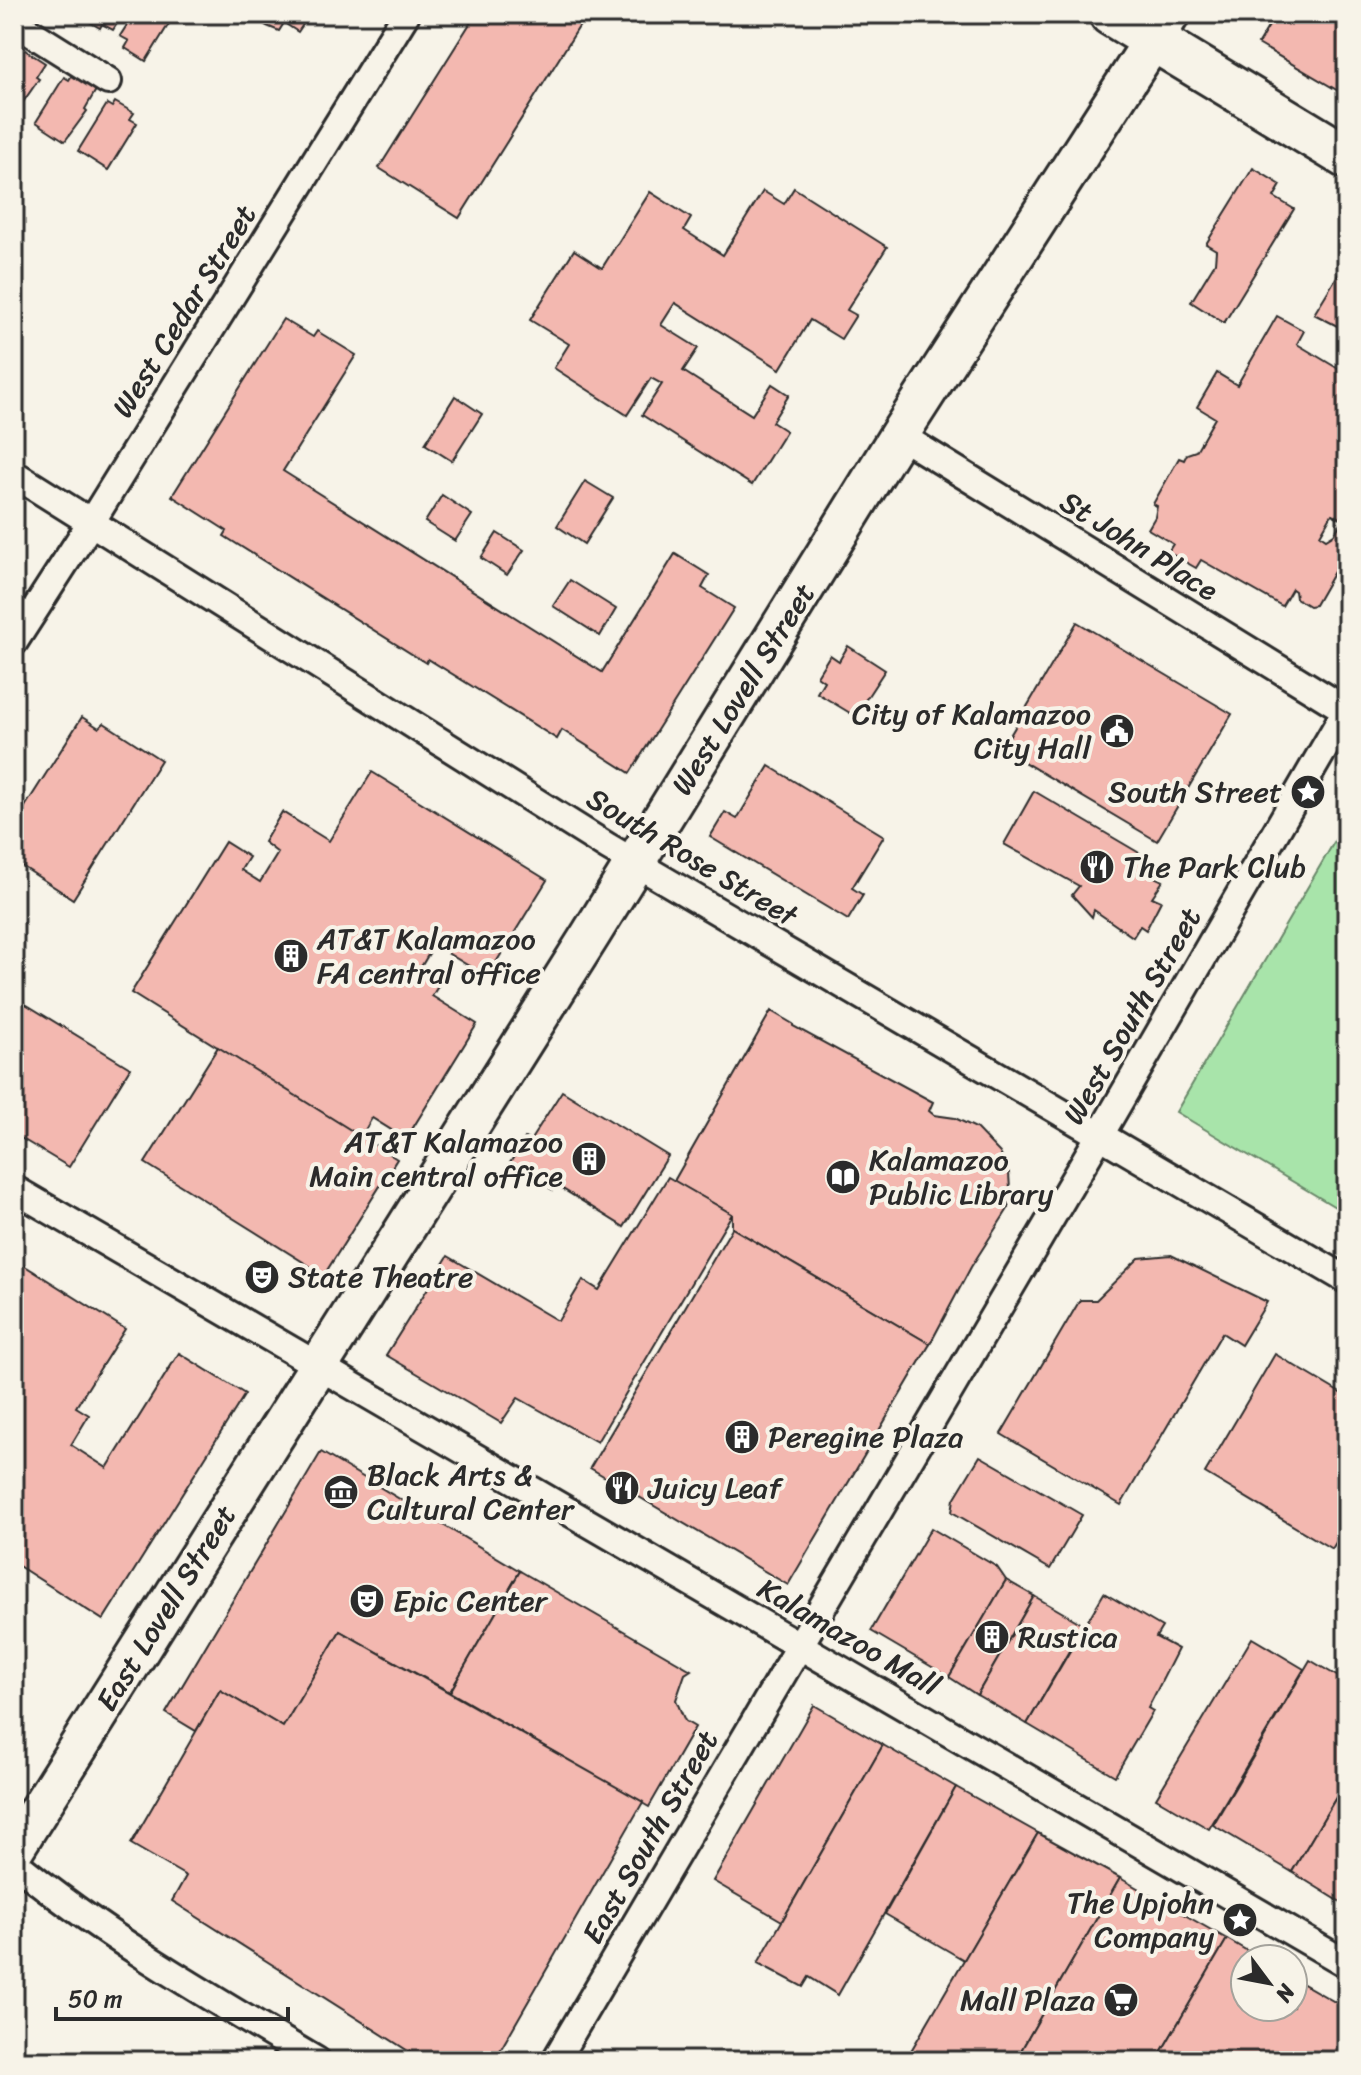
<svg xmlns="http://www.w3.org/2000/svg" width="1361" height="2075" font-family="Sriracha,sans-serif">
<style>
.green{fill:#a8e4aa;stroke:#6a886a;stroke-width:2}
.building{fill:#f3b8b0;stroke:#2b2b2b;stroke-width:2;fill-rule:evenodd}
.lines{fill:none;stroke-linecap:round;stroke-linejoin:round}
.street-casing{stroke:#2b2b2b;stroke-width:32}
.secondary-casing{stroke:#2b2b2b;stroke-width:44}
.primary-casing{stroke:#2b2b2b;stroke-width:48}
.street{stroke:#f7f3e8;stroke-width:26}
.secondary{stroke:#f7f3e8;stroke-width:38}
.primary{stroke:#f7f3e8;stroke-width:42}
.labels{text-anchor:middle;stroke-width:8;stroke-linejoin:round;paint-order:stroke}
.street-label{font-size:30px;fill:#2b2b2b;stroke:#f7f3e8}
.poi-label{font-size:30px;fill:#2b2b2b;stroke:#f7f3e8;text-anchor:start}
</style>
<rect width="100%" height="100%" fill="#f7f3e8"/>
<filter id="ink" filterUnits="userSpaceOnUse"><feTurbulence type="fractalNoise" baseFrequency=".0125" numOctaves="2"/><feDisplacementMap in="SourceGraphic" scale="16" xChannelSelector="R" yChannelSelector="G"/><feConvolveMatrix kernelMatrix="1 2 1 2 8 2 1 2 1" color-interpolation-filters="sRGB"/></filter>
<g filter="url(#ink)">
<path class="green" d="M1347,820V1214L1176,1112Z"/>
<g class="building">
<path d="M83,14H123L113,30L102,24L100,28L81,17Z"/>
<path d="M134,14H175L146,61L125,48L129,41L120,36Z"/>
<path d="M256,14H310L298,32L284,23L279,31L267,26L259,21Z"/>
<path d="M476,14H587L459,218L379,168Z"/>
<path d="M1276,14H1347V96L1258,44Z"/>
<path d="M17,45L45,63L36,77L39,79L23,102L14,96V49Z"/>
<path d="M72,75L96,90L85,109L87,111L65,141L36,122L64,77L69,80Z"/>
<path d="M115,102L134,113L130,119L137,123L108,170L78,151L107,104L112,107Z"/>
<path d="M1253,168L1281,185L1274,197L1294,209L1224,323L1191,302L1215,263L1216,250L1206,244Z"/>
<path d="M794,188L887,247L847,310L856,315L841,339L810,320L780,369L675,303L661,325L698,348L683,371L752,415L772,384L789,395L772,422L786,431L752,485L642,415L662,384L651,378L627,415L554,368L569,344L530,320L574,250L602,268L650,192L691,218L684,230L723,255L763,191L784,204Z"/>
<path d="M1347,260V331L1314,314Z"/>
<path d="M1277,316L1304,331L1297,344L1347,374V549L1315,605L1309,606L1296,598L1295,591L1292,589L1282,606L1201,560L1196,568L1168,552L1173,544L1148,529L1155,517L1157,506L1153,504L1179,458L1184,460L1187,454L1196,451L1215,418L1197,407L1217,373L1237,385ZM1332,514L1343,520L1334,534L1326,539L1320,535Z"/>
<path d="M283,319L313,337L317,331L356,355L283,471L602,672L675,554L709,575L702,588L734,608L630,773L562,730L557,739L428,659L426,663L224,536L227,531L172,496Z"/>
<path d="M455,396L482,414L452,461L425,444Z"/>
<path d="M585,481L613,498L584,544L557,526Z"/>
<path d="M442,495L472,515L455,541L425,522Z"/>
<path d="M497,533L524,550L507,575L481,558Z"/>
<path d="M570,580L616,609L600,636L553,606Z"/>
<path d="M1077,622L1232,714L1157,841L1002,749Z"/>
<path d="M848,646L885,670L855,716L817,693L824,681L817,676L830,655L839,661Z"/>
<path d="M82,717L99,728L104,723L161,760L73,899L14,861V824Z"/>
<path d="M769,766L884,836L852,888L863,895L848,920L710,837L725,812L737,819Z"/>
<path d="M372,772L547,880L487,977L434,945L421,967L442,980L432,996L477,1024L406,1139L372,1118L361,1137L131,993L225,842L249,857L241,870L260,882L278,853L264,842L282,812L329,841Z"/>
<path d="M1034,791L1153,861L1146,873L1163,881L1152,897L1161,901L1146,930L1140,926L1133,937L1094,910L1092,917L1072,895L1079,886L1004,844Z"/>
<path d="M14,997L130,1068L69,1167L14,1134Z"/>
<path d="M771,1011L793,1024V1026L933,1102L929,1111L934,1115L955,1118L976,1128L1000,1153L1009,1173L1010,1190L1008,1209L971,1267L930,1344L732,1228V1214L674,1181Z"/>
<path d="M218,1047L397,1159L324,1275L145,1163Z"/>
<path d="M562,1091L668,1156L624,1227L556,1185L553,1190L510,1163L525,1138L530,1141Z"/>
<path d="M668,1177L732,1214L597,1442L518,1398L501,1423L386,1355L448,1256L558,1321L583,1280L599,1290Z"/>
<path d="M732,1228L930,1344L788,1585L590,1468Z"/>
<path d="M1171,1255L1267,1302L1241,1345L1222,1333L1121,1505L1001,1434L1080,1300H1096L1139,1258Z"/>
<path d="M14,1259L125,1329L76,1407L89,1415L71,1445L107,1468L179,1353L245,1394L103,1620L14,1563Z"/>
<path d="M1275,1354L1347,1397V1524L1332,1549L1205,1473Z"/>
<path d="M321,1452L520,1571L450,1692L340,1631L283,1727L220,1690L196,1731L166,1713Z"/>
<path d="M980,1456L1082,1515L1050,1569L952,1512L954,1499Z"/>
<path d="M931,1528L997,1567L1006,1580L949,1677L871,1631Z"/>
<path d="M520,1571L691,1670L685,1674L676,1700L685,1721L695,1727L649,1807L450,1692Z"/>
<path d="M1006,1580L1034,1596L977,1695L949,1677Z"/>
<path d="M1104,1593L1162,1627L1156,1637L1178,1649L1148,1708L1153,1711L1115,1776L1027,1724Z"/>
<path d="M1034,1596L1084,1625L1027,1724L977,1695Z"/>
<path d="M340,1631L643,1802L494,2061H424L172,1901L186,1876L131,1844L220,1690L283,1727Z"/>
<path d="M1252,1638L1304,1669L1209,1829L1156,1798Z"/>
<path d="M1310,1660L1347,1682V1779L1292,1872L1213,1825Z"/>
<path d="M814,1705L883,1745L782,1921L713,1881Z"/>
<path d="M883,1745L956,1787L838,1995L809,1977L803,1987L758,1963Z"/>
<path d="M1347,1779V1906L1292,1872Z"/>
<path d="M956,1787L1038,1833L964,1960L885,1914Z"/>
<path d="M1038,1833L1120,1878L1015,2061H905Z"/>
<path d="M1120,1878L1227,1939L1156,2061H1015Z"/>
<path d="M1227,1939L1261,1959H1245V2007H1293V1978L1347,2009V2061H1156Z"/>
</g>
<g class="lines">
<defs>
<g id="street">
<path d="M14,22L108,81"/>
<path d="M899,435L1346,710"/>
<path d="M14,474L608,847L1347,1280"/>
<path d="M14,642L90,524L406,14"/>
<path d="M14,1189L1347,1964"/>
<path d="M14,1862C108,1939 213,1999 317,2061"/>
<path d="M555,2061L1100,1135L1347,709"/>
</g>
<path id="secondary" d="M14,1849L591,934L899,435L1170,14"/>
<path id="primary" d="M1111,14L1347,157"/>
</defs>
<use href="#street" class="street-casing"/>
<use href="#secondary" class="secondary-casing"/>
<use href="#primary" class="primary-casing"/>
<use href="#street" class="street"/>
<use href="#secondary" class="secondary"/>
<use href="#primary" class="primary"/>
</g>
</g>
<defs>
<symbol id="civic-disc" viewBox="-11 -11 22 22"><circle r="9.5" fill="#2b2b2b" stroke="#f7f3e8"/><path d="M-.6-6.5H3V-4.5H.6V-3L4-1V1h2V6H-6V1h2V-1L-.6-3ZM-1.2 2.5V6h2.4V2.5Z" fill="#fff"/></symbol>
<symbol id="sight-disc" viewBox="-11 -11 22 22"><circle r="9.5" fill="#2b2b2b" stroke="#f7f3e8"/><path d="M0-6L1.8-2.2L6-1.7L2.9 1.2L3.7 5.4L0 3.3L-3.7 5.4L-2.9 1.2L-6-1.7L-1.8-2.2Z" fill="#fff"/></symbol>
<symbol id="restaurant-disc" viewBox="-11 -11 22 22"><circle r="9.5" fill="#2b2b2b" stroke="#f7f3e8"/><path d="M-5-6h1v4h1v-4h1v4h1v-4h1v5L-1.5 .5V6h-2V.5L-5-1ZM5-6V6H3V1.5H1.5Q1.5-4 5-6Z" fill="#fff"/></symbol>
<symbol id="building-disc" viewBox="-11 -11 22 22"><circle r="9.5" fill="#2b2b2b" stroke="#f7f3e8"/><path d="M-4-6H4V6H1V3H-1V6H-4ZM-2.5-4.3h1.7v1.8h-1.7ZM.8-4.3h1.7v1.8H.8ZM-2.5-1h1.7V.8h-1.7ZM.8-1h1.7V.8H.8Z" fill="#fff"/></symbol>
<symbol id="library-disc" viewBox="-11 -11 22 22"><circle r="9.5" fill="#2b2b2b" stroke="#f7f3e8"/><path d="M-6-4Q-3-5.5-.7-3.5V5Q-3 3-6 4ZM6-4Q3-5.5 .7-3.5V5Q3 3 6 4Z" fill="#fff"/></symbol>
<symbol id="theatre-disc" viewBox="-11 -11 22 22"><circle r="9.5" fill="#2b2b2b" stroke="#f7f3e8"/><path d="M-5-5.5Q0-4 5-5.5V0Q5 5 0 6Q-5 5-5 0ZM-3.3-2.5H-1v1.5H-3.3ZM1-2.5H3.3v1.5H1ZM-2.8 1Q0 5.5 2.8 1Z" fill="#fff"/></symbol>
<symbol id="museum-disc" viewBox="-11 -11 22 22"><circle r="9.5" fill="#2b2b2b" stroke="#f7f3e8"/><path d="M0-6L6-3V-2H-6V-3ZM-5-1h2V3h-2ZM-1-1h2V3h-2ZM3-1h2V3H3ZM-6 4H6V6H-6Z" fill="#fff"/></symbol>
<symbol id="supermarket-disc" viewBox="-11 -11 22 22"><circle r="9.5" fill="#2b2b2b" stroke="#f7f3e8"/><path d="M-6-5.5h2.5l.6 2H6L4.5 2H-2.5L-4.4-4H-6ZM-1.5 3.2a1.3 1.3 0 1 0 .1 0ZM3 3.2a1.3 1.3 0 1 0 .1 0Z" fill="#fff"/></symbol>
</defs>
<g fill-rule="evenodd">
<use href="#civic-disc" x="1097" y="711" width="40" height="40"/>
<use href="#sight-disc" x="1288" y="772" width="40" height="40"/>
<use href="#restaurant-disc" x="1077" y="847" width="40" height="40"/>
<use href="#building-disc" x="271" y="936" width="40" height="40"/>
<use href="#building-disc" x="569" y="1139" width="40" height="40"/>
<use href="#library-disc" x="823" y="1157" width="40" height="40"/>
<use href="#theatre-disc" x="242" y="1257" width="40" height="40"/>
<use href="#building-disc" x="722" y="1417" width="40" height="40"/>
<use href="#restaurant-disc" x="602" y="1468" width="40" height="40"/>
<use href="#museum-disc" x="321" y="1472" width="40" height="40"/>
<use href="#theatre-disc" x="347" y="1581" width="40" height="40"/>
<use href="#building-disc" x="972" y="1617" width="40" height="40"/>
<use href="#sight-disc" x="1220" y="1900" width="40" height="40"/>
<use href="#supermarket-disc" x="1101" y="1980" width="40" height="40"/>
</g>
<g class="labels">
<g class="street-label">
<text transform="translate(184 311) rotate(-58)" y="10">West Cedar Street</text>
<text transform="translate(1139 546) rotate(32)" y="10">St John Place</text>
<text transform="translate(743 689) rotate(-58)" y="10">West Lovell Street</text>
<text transform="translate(692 857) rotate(31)" y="10">South Rose Street</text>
<text transform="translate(1132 1016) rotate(-60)" y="10">West South Street</text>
<text transform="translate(166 1608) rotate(-58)" y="10">East Lovell Street</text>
<text transform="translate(849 1637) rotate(30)" y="10">Kalamazoo Mall</text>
<text transform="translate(650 1837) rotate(-60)" y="10">East South Street</text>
</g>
<g class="poi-label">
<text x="1091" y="724" text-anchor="end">City of Kalamazoo<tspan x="1091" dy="34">City Hall</tspan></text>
<text x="1282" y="802" text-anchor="end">South Street</text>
<text x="1123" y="877">The Park Club</text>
<text x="317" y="949">AT&amp;T Kalamazoo<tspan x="317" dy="34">FA central office</tspan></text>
<text x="563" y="1152" text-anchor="end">AT&amp;T Kalamazoo<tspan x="563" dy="34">Main central office</tspan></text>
<text x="869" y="1170">Kalamazoo<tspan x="869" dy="34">Public Library</tspan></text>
<text x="288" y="1287">State Theatre</text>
<text x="768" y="1447">Peregine Plaza</text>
<text x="367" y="1485">Black Arts &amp;<tspan x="367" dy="34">Cultural Center</tspan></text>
<text x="648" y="1498">Juicy Leaf</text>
<text x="393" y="1611">Epic Center</text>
<text x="1018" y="1647">Rustica</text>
<text x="1214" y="1913" text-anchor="end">The Upjohn<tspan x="1214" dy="34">Company</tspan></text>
<text x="1095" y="2010" text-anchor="end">Mall Plaza</text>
</g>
</g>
<rect width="1361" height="2075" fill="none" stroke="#f7f3e8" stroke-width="48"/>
<rect x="24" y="24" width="1313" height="2027" fill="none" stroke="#2b2b2b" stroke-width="3" filter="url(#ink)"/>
<g transform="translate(1269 1983) rotate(122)"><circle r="38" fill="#f7f3e8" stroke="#a5a39c" stroke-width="2"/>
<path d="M0-6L14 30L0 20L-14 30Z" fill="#2b2b2b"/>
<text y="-12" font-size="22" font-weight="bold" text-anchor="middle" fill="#2b2b2b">N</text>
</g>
<path d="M56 2007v12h232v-12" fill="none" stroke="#2b2b2b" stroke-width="4"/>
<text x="68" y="2007" font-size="24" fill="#2b2b2b" stroke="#f7f3e8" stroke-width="6" paint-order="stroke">50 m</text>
</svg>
